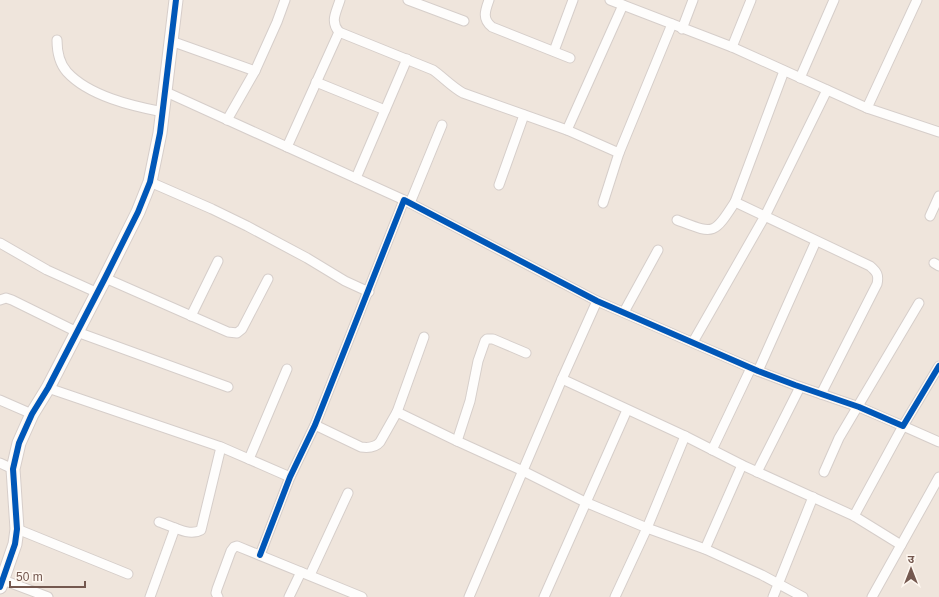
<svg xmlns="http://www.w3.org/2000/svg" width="939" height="597" font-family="Arial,'Noto Sans Devanagari',sans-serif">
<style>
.residential{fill:#efe5dc}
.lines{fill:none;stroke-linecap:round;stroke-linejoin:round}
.street-casing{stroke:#d6ceca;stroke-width:11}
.secondary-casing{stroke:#d7ceca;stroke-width:15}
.street{stroke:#fefdfc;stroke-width:9}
.secondary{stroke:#fefdfc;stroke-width:13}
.cycleway-casing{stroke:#fef7f0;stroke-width:8}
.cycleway{stroke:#0057b8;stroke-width:6}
</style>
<rect width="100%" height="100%" fill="#f7f3ee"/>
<rect class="residential" x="0" y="0" width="939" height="597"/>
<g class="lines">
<defs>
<g id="street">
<path d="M408,0L464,21"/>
<path d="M489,0C485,11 482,19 492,27L570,58"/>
<path d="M610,0L732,47L867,108L939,132"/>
<path d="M682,29L693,0"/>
<path d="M339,32C330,21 336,13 340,0"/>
<path d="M57,40C57,51 59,63 67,72C89,96 132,106 163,112"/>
<path d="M171,41L255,71L227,120"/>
<path d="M732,47L751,0"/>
<path d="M554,51L573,0"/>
<path d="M255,71L277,22L285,0"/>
<path d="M784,71L735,202L870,266C877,272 879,275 877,284L821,394"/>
<path d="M800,78L834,0"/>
<path d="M316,82L385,110"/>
<path d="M166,92L404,200"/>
<path d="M867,108L917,0"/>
<path d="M567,130L623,5"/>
<path d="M287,147L339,32L433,70C443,77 452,87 463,93L567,130L619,153L672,24"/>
<path d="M356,178L407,59"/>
<path d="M150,182L212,209L247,226L307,258L345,281L369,292"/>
<path d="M499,185L524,115"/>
<path d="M410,203L442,125"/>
<path d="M603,203L619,153"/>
<path d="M930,216L939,196"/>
<path d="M677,220C714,234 713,236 735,202"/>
<path d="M0,243L47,270L98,293"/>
<path d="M934,263L939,266"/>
<path d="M105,278L228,332L237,333L242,329L268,279"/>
<path d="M0,300L6,298L12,300L77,332L228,387"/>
<path d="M624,312L658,250"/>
<path d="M191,316L218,261"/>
<path d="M693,342L765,216L827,90"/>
<path d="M758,371L816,241"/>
<path d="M562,379L685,436L742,465L854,516L901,545"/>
<path d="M48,388L221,447L290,477"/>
<path d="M0,400L32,414"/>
<path d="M397,412L424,337"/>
<path d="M315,425L361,447C368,448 375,448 380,442L397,412L457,441L523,471L585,502L647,528L705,549L762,575L803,597"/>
<path d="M457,441L470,401L478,361L485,341L487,339H493L526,353"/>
<path d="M712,450L751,368"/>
<path d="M249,459L287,369"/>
<path d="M0,463L13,469"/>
<path d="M757,472L800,387"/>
<path d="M824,472L839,438L919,303"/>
<path d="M854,516L903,426L939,442"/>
<path d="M159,522C172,526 189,537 201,530L221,447"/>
<path d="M17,529L128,574"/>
<path d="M705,549L742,465"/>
<path d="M260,555L290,477L315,425L404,200L597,301L758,371L795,385L859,407L903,426L939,366"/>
<path d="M310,575L348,493"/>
<path d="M3,580L48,597"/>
<path d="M150,597L175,528"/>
<path d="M218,597L216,593L217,589L231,551L234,547L237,546L362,597"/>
<path d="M289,597L301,572"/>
<path d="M469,597L562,379L597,301"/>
<path d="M544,597L627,410"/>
<path d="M615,597L647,528L685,436"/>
<path d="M773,597L813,497"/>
<path d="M872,597L939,477"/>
</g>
<path id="secondary" d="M0,587L15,544L17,529L13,469L19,443L32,414L48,388L105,278L138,212L150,182L160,133L176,0"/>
</defs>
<use href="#street" class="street-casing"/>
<use href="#secondary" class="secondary-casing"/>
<use href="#street" class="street"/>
<use href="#secondary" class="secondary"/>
<defs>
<g id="cycleway">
<path d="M260,555L290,477L315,425L404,200L597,301L758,371L795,385L859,407L903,426L939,366"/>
<path d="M0,587L15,544L17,529L13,469L19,443L32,414L48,388L105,278L138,212L150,182L160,133L176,0"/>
</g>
</defs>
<use href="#cycleway" class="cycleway-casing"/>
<use href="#cycleway" class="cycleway"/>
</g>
<g transform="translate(911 569)" stroke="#fef7f0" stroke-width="3" paint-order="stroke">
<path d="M0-3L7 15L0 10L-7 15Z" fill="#74584f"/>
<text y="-6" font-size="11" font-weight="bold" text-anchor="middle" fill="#74584f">उ</text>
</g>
<path d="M10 581v6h75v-6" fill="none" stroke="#74584f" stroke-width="2"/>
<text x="16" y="581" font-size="12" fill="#74584f" stroke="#fef7f0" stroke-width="3" paint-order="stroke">50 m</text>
</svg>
